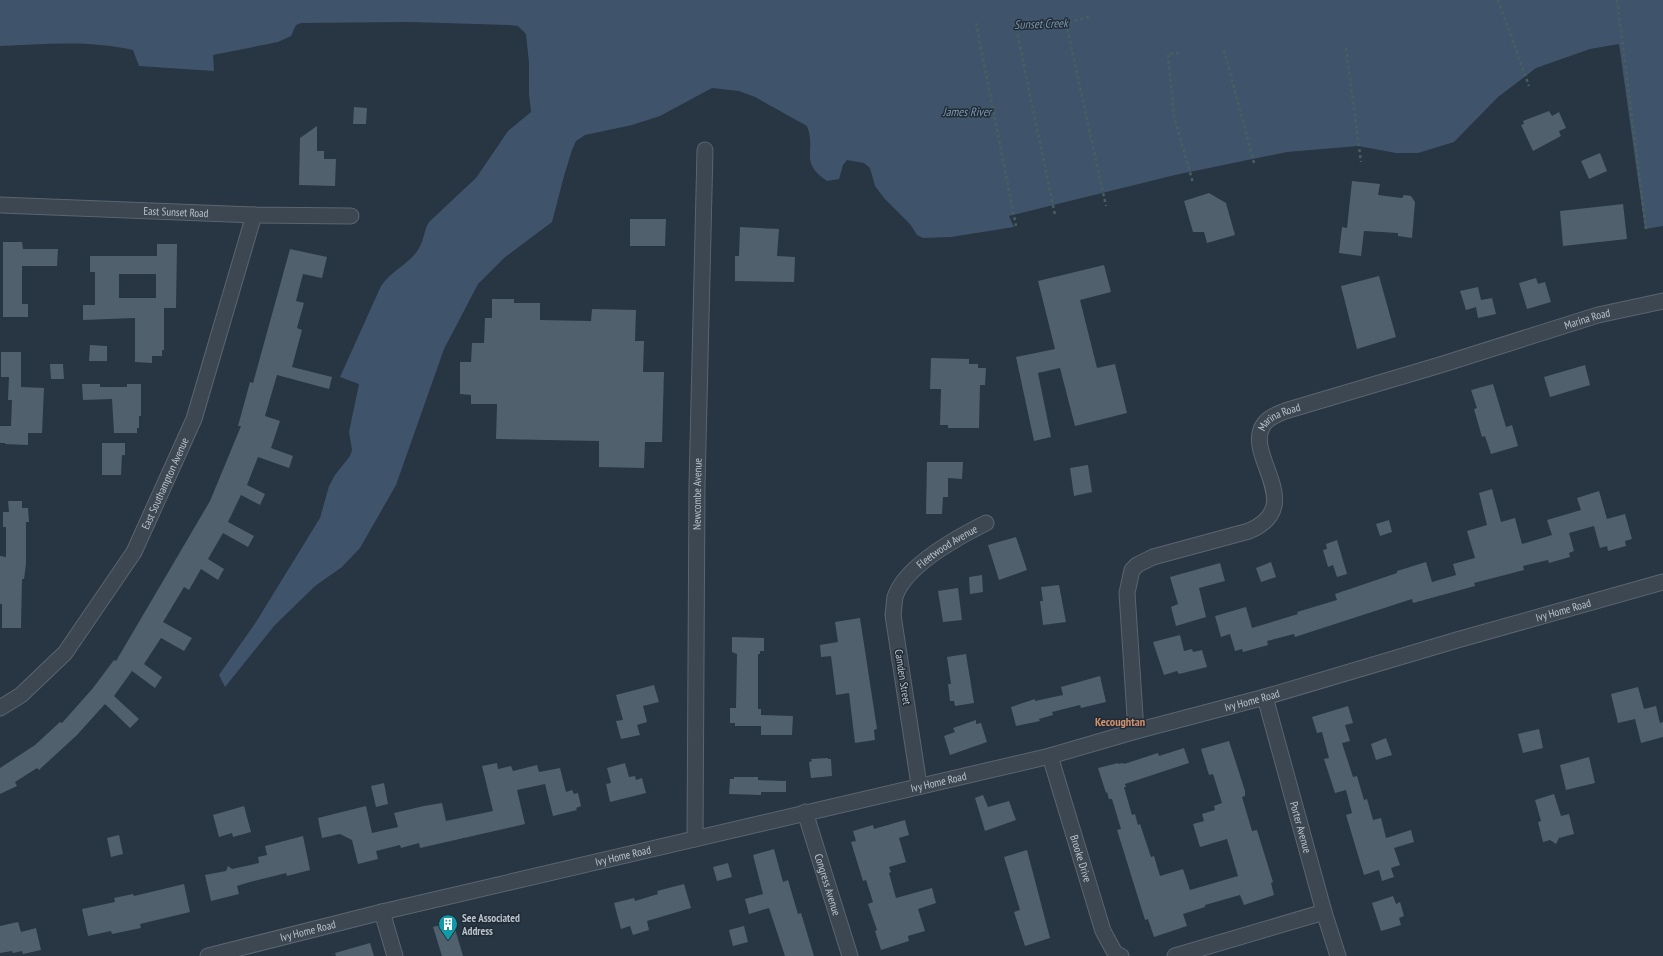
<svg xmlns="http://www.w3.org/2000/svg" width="1663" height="956" font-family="'PT Sans Narrow',sans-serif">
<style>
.water{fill:#3f546a}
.building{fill:#51606d;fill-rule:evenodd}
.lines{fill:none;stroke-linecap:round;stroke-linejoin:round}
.street-casing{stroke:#5a656f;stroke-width:17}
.path{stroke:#485f5f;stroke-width:2.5;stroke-dasharray:3 3;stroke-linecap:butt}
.street{stroke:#3c4752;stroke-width:15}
.labels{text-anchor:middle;stroke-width:3;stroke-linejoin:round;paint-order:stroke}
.street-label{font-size:11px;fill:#b9c2cc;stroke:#212c37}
.poi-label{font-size:11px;font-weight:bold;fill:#b9c2cc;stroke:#212c37;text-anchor:start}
.water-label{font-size:12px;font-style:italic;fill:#7b95ad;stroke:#212c37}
.neighbourhood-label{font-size:12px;font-weight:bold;fill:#d2906d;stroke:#212c37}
</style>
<rect width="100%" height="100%" fill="#283542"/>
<path class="water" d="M0,0H1663V226L1645,229L1619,44L1590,49L1536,68L1498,97L1454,142L1418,153H1396L1358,146L1287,152L1175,175L1009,216L1014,227L951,237L923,238L917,235L910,224L884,198L875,186L870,168L864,163L847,160L843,165L839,179L827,181C798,161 817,152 807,126L755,97L739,91L712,88L660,116L632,125L585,135L576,141L572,150L564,176L552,222L504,258L478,284L444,349L396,485L360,548L342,567L315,586L274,626L225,687L219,675L256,622L320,518L329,486L335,475L350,456L352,450L349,432L359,384L340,377L381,286C392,270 411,263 419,248C424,240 424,230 429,222L476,178L508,131L531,112L529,94V63L526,34L518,26L509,25L409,22L301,23L296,25L291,36L278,42L213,55L214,71L139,66L133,50C90,40 44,44 0,46Z"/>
<g class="building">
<path d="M354,107L367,108L366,124H353Z"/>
<path d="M1549,111L1552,116L1559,112L1566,128L1559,131L1561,136L1533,151L1521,125L1524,124L1523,121Z"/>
<path d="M317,126V151H324V159H336L335,186L299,185L300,138Z"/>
<path d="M1600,153L1607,171L1589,179L1581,161Z"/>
<path d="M1352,181L1380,184L1378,195L1402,198L1404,195L1411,196L1415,202L1412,238L1398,236V233L1364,231L1361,256L1339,253L1342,227L1347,228Z"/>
<path d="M1209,193L1226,203L1235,235L1207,243L1204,232H1193L1184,201Z"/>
<path d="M1623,204L1627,239L1563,246L1560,211Z"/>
<path d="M630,219H666L665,246H630Z"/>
<path d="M740,227L779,229L777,256L795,257L794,282L735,281V256H739Z"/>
<path d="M3,242H22L23,249H58L57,266H22V304H28V317H3Z"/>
<path d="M157,244H177L176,308H164V350H162V356H152V363L135,362V318L83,320V305H95V272H90V256H157ZM119,274H156V298H119Z"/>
<path d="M290,249L327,257L322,278L303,274L296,301L304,303L297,328L302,330L292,367L332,377L329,389L277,375L265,416L280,421L271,448L293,456L289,468L258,457L247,485L265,494L260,505L241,495L228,522L254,536L248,547L223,533L208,559L224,569L218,580L201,569L189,590L184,587L163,622L192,638L184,651L161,638L144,664L162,677L155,688L132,671L114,696L139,719L130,728L105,704L77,735L39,770L37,768L15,782L17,786L0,794V768L35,745L60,722L62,723L93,688L114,660L116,661L210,501L241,426H238L250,382L253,383Z"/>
<path d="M1104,265L1111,292L1080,300L1097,368L1115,364L1127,413L1075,426L1060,368L1038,373L1051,437L1034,441L1016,357L1055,349L1038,281Z"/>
<path d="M1379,276L1396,337L1357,349L1341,286Z"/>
<path d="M1536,278L1538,284L1545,282L1551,302L1527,309L1519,283Z"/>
<path d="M1478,287L1481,300L1492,298L1496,314L1478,318L1476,307L1466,310L1460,291Z"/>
<path d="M492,299H514V303H540V320L591,321L592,309L636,310L635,341H644L643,372H664L662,442H645L644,468L599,467V441L496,439L497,404H471V395L460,394V362H471L472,343H484L485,318H492Z"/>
<path d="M90,345L107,346V361H89Z"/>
<path d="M1,352H21V387L44,388L42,433H28V445L5,444V443H0V426H11L12,400H8L9,377H1Z"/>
<path d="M931,358L969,359V364H978V368H986L985,385H980L979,428H948V425H940L941,389H930Z"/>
<path d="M50,364H63L64,379H51Z"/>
<path d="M1585,365L1590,385L1550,397L1544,377Z"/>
<path d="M82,384H100V387H127V384H141V416H139V428H137V433H114L112,399L83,400Z"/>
<path d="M1493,384L1506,427L1512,425L1518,446L1491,454L1485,436L1482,437L1474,409L1477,408L1471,390Z"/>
<path d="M102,443H125V455H122L121,475H102Z"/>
<path d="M927,462H963L962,479L948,478V497H943L942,514H926Z"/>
<path d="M1088,465L1092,492L1074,496L1070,468Z"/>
<path d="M1492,489L1501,522L1515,518L1522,544L1552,535L1547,520L1581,510L1577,498L1599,491L1607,519L1625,514L1632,539L1625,541L1626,546L1608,551L1607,546L1600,548L1594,526L1569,533L1574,551L1569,553L1570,557L1549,563L1548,560L1523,566L1524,570L1474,583L1475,586L1413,603L1412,599L1295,637L1294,634L1267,641L1268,645L1243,652L1242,649L1235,651L1230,634L1221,637L1215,616L1246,607L1252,628L1298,614L1297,612L1337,600L1335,594L1397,573V571L1426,562L1432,582L1456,575L1453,564L1475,558L1467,531L1487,525L1479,493Z"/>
<path d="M8,501H22V508H28L29,522H26V564L24,579H22L21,628H2V604H0V556L6,557V527H3V512H9Z"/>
<path d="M1389,520L1392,532L1380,536L1376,524Z"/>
<path d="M1016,537L1027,570L999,580L988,545Z"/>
<path d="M1337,540L1347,574L1337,577L1333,565L1328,567L1323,550L1327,549L1326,544Z"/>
<path d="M1271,562L1276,577L1261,582L1256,568Z"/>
<path d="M1220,563L1225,581L1199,588L1206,617L1176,626L1171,607L1178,604L1170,577Z"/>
<path d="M982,575L983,592L970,594L969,577Z"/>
<path d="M1059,585L1066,622L1043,625L1040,601H1043L1041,587Z"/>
<path d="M958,588L962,620L943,622L938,591Z"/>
<path d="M860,618L877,729L874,730L875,740L855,743L849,693L836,695L831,656L821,657L820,645L838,642L835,622Z"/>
<path d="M1180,635L1184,651L1192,649L1193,652L1202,650L1207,667L1179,674L1177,671L1164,675L1153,642Z"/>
<path d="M732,637L764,638V651H760V654H758V709H761V726H735V723H730V708H736L737,654L732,652Z"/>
<path d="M966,654L974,703L955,706L954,701H950L948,684H951L947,657Z"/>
<path d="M1100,676L1106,702L1081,708L1080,705L1052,712L1053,715L1039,719L1040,721L1016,726L1011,707L1035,699V701L1063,695L1061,687Z"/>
<path d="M654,685L659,702L643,706L647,722L637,725L640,735L621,739L616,721L623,720L616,695Z"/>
<path d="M1638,687L1644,709L1656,706L1660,723L1663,722V737L1641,743L1635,719L1618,723L1611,694Z"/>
<path d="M1348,706L1353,723L1345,725L1350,741L1342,743L1353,777L1357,776L1364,800L1367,799L1373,820L1381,818L1386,838L1411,830L1414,842L1394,848L1400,865L1391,868L1394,877L1382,881L1379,870L1364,875L1346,815L1352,813L1346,790L1335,793L1324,759L1329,758L1322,732L1317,733L1312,717Z"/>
<path d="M761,715L793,716L792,735H761Z"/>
<path d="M976,720V724L981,723L987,742L950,755L944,736L955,732L953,728Z"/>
<path d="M1539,729L1543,748L1523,753L1518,734Z"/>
<path d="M1386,738L1392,755L1376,760L1371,744Z"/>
<path d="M1229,741L1245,791V796L1242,797L1252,831L1257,830L1273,882L1271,883L1274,895L1244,905L1240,895L1205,905V907L1183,914L1187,926L1154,937L1148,919L1145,920L1122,846L1117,830L1121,829L1112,799H1109L1107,792L1106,793L1098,768L1118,763V764L1123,763L1124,764L1158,753L1159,756L1184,748L1189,763L1125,784L1126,787H1124L1132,815L1135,814L1138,825L1140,824L1151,857L1154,856L1160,876L1183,869L1190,890L1238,876L1227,839L1200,847L1193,824L1204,821L1202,814L1215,810L1214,806L1222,803L1213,774L1209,775L1201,749Z"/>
<path d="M1589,757L1595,783L1566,790L1560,765Z"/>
<path d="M828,758V759H831L832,776L811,778L809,762L812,761L811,759Z"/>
<path d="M497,763L498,769L511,766L513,771L537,765L539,772L560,768L566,792L572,790L574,794L578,793L581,806L576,808L577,810L553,816L545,784L517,790L525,824L420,848L419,843L401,848L400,845L376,851L378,859L358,864L352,840L340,834L322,838L318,818L366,806L372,833L398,827L394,813L424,806L442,803L446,821L493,811L482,766Z"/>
<path d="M625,763L629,777L635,776L636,780L642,778L646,793L610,802L606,784L611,783L607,768Z"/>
<path d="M734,777H758V780L786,781V792H761V795L729,794L730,779H734Z"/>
<path d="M384,783L388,804L376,807L371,786Z"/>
<path d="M1554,794L1561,816L1569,814L1574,834L1559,838L1556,844L1550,840L1543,842L1538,822L1541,821L1535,800Z"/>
<path d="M983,795L988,807L1009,801L1016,820L985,831L975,798Z"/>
<path d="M244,806L251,832L233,837L232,833L219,837L213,815Z"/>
<path d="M905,820L909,835L899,838L906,862L889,867L891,872L889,873L896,898L932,888L936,903L918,909L925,931L908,936L909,941L881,950L875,931L877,930L868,904L873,902L866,880L863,881L851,842L856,841L853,831L873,825L874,829Z"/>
<path d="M119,835L123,854L111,857L107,838Z"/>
<path d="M303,836L310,870L287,876L286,873L250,882L237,886L239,894L211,901L205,875L226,871L228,866L232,869L259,863L258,857L267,855L265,846Z"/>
<path d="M774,849L783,882L788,880L798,914L801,913L814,956H785L769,908L749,914L745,899L763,894L753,855Z"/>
<path d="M1027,850L1050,938L1025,946L1014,912L1020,910L1004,857Z"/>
<path d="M728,863L732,877L717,881L713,867Z"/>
<path d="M184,884L190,912L140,924L141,928L112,934L111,931L88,936L82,909L115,902L114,898L133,894L134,896Z"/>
<path d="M684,884L691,908L647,921L649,930L633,935L630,926L621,929L614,903L634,898L635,901L658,894L657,891Z"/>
<path d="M1393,896L1396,904L1400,902L1404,916L1399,918L1401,925L1381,931L1372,903Z"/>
<path d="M18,922L21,932L36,928L41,950L23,954L22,951L13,953L12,951L0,953V926Z"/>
<path d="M453,922L463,956H442L433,927Z"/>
<path d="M744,926L748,942L733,946L729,930Z"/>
<path d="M370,943L374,956H336L335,953Z"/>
</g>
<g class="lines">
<defs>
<g id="street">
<path id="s1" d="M0,205L254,215L351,216"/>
<path id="s2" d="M1265,697L1324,912L1338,956"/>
<path id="s3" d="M0,708L21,695L65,653L134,552L194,419L254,215"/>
<path id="s4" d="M1136,731L1127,593L1132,570L1137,565L1153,557L1249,531C1309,505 1242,455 1264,424C1269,417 1278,414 1285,411L1440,365L1598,315L1663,301"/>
<path id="s5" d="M1050,756L1103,931L1115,953L1121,956"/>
<path id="s6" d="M919,785L893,615C894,610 894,602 895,597C905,566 958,537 986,523"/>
<path id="s7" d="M805,812L850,956"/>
<path id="s8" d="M695,839L697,486L705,150"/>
<path d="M382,912L395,956"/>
<path id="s9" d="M208,956L382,912L1050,756L1136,731L1265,697L1457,640L1663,582"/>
<path d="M1175,956L1324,912"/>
</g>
</defs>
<use href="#street" class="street-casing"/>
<g class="path">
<path d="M1498,0L1529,86"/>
<path d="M1617,0L1646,229"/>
<path d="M1089,17L1066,23L1106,206"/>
<path d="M976,23L1016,226"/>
<path d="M1015,23L1055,215"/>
<path d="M1346,48L1361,162"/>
<path d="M1224,50L1254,163"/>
<path d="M1179,53L1168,54L1174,116L1193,183"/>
</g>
<use href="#street" class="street"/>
</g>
<defs>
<symbol id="building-pin" viewBox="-11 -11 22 30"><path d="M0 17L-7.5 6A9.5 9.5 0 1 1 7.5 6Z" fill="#0f9aa8" stroke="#212c37"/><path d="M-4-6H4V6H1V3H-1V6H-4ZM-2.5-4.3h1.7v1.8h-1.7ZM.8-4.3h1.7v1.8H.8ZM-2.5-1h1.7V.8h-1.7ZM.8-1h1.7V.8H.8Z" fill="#fff"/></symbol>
</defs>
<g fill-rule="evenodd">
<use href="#building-pin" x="437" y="913" width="22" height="30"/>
</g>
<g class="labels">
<g class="street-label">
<text dy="4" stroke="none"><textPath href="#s1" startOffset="176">East Sunset Road</textPath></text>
<text dy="4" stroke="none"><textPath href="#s4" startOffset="749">Marina Road</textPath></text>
<text dy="4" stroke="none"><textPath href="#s4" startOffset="425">Marina Road</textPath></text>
<text dy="4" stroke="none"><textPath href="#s3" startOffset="283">East Southampton Avenue</textPath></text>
<text dy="4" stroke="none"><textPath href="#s8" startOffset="345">Newcombe Avenue</textPath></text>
<text dy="4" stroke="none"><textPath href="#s6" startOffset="264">Fleetwood Avenue</textPath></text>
<text dy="4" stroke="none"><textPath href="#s9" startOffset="1399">Ivy Home Road</textPath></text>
<text transform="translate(903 677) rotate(81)" y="4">Camden Street</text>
<text dy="4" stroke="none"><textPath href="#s9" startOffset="1075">Ivy Home Road</textPath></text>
<text dy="4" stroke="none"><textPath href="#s9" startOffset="751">Ivy Home Road</textPath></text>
<text dy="4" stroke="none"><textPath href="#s2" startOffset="135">Porter Avenue</textPath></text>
<text dy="4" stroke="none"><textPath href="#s9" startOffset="427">Ivy Home Road</textPath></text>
<text dy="4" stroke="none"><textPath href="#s5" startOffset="107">Brooke Drive</textPath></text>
<text dy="4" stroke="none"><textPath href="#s7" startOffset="76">Congress Avenue</textPath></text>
<text dy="4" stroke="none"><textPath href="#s9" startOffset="103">Ivy Home Road</textPath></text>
</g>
<g class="poi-label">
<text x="462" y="922">See Associated<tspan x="462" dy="13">Address</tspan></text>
</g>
<g class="water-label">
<text transform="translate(1041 24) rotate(-2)" y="4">Sunset Creek</text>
<text x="967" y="116">James River</text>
</g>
<g class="neighbourhood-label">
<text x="1120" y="726">Kecoughtan</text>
</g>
</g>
</svg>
